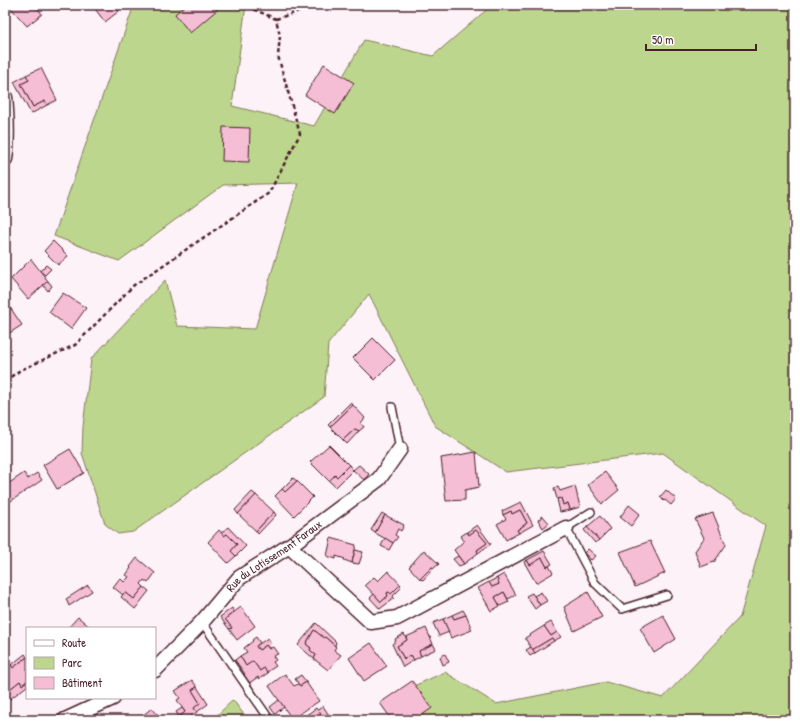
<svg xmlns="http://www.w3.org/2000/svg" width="800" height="725" font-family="'Patrick Hand',sans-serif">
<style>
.green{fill:#bdd68d;stroke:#847a5c}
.building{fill:#f5bed5;stroke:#4a1f2b}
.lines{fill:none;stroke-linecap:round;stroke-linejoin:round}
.service-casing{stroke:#4a1f2b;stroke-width:10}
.minor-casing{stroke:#4a1f2b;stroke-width:17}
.path{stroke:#4a1f2b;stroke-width:2.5;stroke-dasharray:4 3;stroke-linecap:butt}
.service{stroke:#fff;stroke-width:7}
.minor{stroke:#fff;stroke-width:14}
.labels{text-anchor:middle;stroke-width:3;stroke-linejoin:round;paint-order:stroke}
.street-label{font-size:12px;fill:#4a1f2b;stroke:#fff}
</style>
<rect width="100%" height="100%" fill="#fdf2f7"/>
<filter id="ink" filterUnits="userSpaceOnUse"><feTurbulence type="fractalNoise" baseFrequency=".025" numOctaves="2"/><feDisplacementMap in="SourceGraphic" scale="8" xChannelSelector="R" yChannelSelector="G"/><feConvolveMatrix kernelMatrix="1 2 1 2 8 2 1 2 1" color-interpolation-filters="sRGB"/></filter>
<g filter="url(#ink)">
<g class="green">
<path d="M134,5H246L232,106L314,126L364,40L433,56L492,5H795V720H390L396,694L445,672L496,704L606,682L663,698L740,617L766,526L663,453L506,472L435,426L369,294L328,344L324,397L133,532L118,534L105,524L82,453L83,427L91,359L165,280L177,326L255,329L298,183L223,185L119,261L54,236Z"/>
<path d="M233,700L248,720H212Z"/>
</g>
<g class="building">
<path d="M10,5H35L42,14L27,26L9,6Z"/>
<path d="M92,5H115L119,11L105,22Z"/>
<path d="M186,5H214L218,9L190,33L175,14Z"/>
<path d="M324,64L354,83L335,114L305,95Z"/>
<path d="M41,68L57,100L47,105L45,101L33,107L21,84L29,80L26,75Z"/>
<path d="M26,75L29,80L21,84L33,107L45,101L47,105L31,114L14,82Z"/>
<path d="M223,127L250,128L249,162L222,161Z"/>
<path d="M53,241L68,256L58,265L44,251Z"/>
<path d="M31,259L48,281L28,299L11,279Z"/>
<path d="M46,265L51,269L45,275L40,271Z"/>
<path d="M48,281L52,286L48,291L43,285Z"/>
<path d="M63,293L86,308L71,329L49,312Z"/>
<path d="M5,300L22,325L5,336Z"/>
<path d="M373,338L395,360L375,380L353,358Z"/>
<path d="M350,403L353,405L330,427L328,425Z"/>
<path d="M353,405L365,418L361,423L364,427L359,431L355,429L343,440L330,427Z"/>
<path d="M355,429L359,431L347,444L343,440Z"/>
<path d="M329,445L349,465L337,477L335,475L329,481L310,462Z"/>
<path d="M70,449L84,473L57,489L43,465Z"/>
<path d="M476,452L479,487L465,490V500L446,501L441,458Z"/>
<path d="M349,465L353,470L336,487L329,481L335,475L337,477Z"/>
<path d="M359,465L369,474L364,480L353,470Z"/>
<path d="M605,472L619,490L602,504L588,485Z"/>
<path d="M24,473L28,479L37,473L42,480L8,503L5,498V486Z"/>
<path d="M293,478L297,481L285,492L282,489Z"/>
<path d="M297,481L313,497L294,516L275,496L282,489L285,492Z"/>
<path d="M575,486L580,507L570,510L568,503L563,505L561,498L557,499L554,488L558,487L560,491Z"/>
<path d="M666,490L676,499L671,505L665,500L664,501L660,497Z"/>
<path d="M252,492L256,495L238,514L235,510Z"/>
<path d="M256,495L274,512L256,531L238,514Z"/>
<path d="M561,498L563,505L568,503L570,510L560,512L557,499Z"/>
<path d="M521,502L533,525L519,533L517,530L527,523L520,510L512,514L511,511L503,515L502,511Z"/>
<path d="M629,505L640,514L631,526L620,517Z"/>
<path d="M520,510L527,523L517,530L519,533L506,540L497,524L506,519L503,515L511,511L512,514Z"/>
<path d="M274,512L276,515L258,534L256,531Z"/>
<path d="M382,513L385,515L375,533L371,530Z"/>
<path d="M713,513L726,545L714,562L701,567L695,551L704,538L695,519Z"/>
<path d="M385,515L404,525L401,531L398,529L395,535L398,537L393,543L375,533Z"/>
<path d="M543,516L549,523L543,528L538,520Z"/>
<path d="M600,516L610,529L599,540L587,527Z"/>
<path d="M477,525L491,544L478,553L477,550L487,543L476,530L469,535L467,532Z"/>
<path d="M228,527L246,546L236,556L231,551L237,544L227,534L224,536L221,533Z"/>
<path d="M587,527L599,540L595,543L584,530Z"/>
<path d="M219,530L224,536L227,534L237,544L231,551L236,556L228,563L208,542Z"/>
<path d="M476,530L487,543L477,550L478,553L464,564L454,550L464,541L461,536L467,532L469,535Z"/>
<path d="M331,538L356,545L352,563L344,560L345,559L336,556V559L327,556Z"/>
<path d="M385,538L393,543L389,550L381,546Z"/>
<path d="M650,541L665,573L635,587L620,552Z"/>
<path d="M588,549L596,556L591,560L584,553Z"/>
<path d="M355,550L363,552L359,564L352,563Z"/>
<path d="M424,550L439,564L434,568L432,567L420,579L409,567Z"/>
<path d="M544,551L552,564L547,567L542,558L530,565L527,560Z"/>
<path d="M458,556L464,564L459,566L453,559Z"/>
<path d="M137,558L155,573L148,583L144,580L141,584L144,587L134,599L125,592L123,595L113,587L120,578L124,582L129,577L126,575L131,568L130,567Z"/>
<path d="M542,558L547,567L549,566L553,573L536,583L524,562L527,560L530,565Z"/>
<path d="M432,567L434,568L423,580L420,579Z"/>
<path d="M388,571L401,585L391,594L389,592L387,593L388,596L381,602L365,585L374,577L378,581Z"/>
<path d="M504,574L516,595L508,599L504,592L495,597L500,606L491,611L478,588L489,582L492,587L499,584L497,578Z"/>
<path d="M497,578L499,584L492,587L489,582Z"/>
<path d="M88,585L92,591L69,606L66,599Z"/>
<path d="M399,586L401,588L393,596L394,598L380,609L370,598L374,594L381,602L388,596L387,593L389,592L391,594Z"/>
<path d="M144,587L149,591L135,609L121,597L125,592L134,599Z"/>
<path d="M504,592L509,602L500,606L495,597Z"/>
<path d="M541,592L547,601L540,605L534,596Z"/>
<path d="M588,592L602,617L574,631L564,607Z"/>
<path d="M532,593L540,605L535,609L526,596Z"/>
<path d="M241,607L255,626L237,640L229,629L232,628L225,619Z"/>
<path d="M232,608L234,612L225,619L232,628L229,629L220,617Z"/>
<path d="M463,610L466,615L454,619L452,615Z"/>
<path d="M452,615L454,619L466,615L472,630L451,638L443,619Z"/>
<path d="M663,615L676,639L654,653L640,628Z"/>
<path d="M78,617L91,628H68Z"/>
<path d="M443,619L449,632L439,636L433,623Z"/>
<path d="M551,622L557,632L551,636L544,626Z"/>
<path d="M316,623L336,642L335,646L325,637L324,638L314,630L306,644L311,648L310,650L316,655L314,659L298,645Z"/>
<path d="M544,626L551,636L557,632L561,637L554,641L552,638L532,650L525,638Z"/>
<path d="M426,628L433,644L419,651L421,656L414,660L411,655L404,659L397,646L407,640L406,637Z"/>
<path d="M314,630L324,638L325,637L335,646L336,647L334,650L341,655L328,670L314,659L316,655L310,650L311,648L306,644Z"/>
<path d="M404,634L407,640L397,646L404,659L411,655L414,660L403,667L392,644L396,641L395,639Z"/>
<path d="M256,637L260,643L256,646L259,650L266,645L269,649L273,647L278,654L273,656L276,660L273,662L276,666L267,672L264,668L260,671L253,661L246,666L240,656L247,652L244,648L253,641L252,640Z"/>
<path d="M268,638L270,642L269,649L266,645L259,650L256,646Z"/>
<path d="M552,638L554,641L535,653L532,650Z"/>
<path d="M371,643L387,666L364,681L349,658Z"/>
<path d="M433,644L436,649L421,656L419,651Z"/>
<path d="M531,647L535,653L530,656L526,650Z"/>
<path d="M25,654L27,657L13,668L11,665Z"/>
<path d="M445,654L449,662L443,665L440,657Z"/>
<path d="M240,656L246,666L253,661L260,671L264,668L268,673L259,679L258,677L248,684L243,676L245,674L235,660Z"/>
<path d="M27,657V681L22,685L20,681L10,689L5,682V665L9,662L13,668Z"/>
<path d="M285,674L294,686L298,684L300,686L306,682L319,701L292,719L269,686Z"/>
<path d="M301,675L306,682L300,686L295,679Z"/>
<path d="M192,680L197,687L192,690L200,703L194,708L197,712L185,720H181L179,717L185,712L177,700L180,698L175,691Z"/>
<path d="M20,681L22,685L27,681V686L10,699L5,693V682L10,689Z"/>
<path d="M412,681L432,708L415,720H392L380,703Z"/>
<path d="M197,687L208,704L197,712L194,708L200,703L192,690Z"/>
<path d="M279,700L284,707L275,714L270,707Z"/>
<path d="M323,706L332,720H325L318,710Z"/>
<path d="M152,708L162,720H137Z"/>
<path d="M182,708L185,712L179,717L176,712Z"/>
<path d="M316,708L325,720H302L301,719Z"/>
</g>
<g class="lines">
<defs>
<g id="service">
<path d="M392,407L400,449"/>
<path d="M591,512L566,528L595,583L622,609L667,595"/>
<path d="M202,622L270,720"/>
</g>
<g id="minor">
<path d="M5,97C7,119 8,138 5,159"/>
<path d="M289,546L371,622L397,618L566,528"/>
<path id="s1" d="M155,670L202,622L239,578L289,546L379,479L400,449"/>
<path d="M65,720L113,698"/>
</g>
</defs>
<use href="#service" class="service-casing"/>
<use href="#minor" class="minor-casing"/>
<g class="path">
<path d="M276,19L318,5"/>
<path d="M5,381L19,371L75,345L134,285L269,193L300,134L278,56L280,36L276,19L246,6L245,5"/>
</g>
<use href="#service" class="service"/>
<use href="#minor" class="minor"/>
</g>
</g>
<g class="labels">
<g class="street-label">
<text dy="4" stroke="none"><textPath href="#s1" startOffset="166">Rue du Lotissement Faraux</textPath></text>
</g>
</g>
<rect width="800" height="725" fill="none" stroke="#fff" stroke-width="20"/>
<rect x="10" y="10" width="780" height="705" fill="none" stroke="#4a1f2b" stroke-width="1.5" filter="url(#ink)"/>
<rect x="26" y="627" width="130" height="72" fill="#ffffff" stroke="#b7a5aa"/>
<rect x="34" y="640" width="20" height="6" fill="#ffffff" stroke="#b7a5aa"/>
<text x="62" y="647" font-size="12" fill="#4a1f2b">Route</text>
<rect x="34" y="657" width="20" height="12" fill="#bdd68d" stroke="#b7a5aa"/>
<text x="62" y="667" font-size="12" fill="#4a1f2b">Parc</text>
<rect x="34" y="677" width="20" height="12" fill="#f5bed5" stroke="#b7a5aa"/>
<text x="62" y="687" font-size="12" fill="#4a1f2b">Bâtiment</text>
<path d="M646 44v6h110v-6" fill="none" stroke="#4a1f2b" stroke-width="2"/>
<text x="652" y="44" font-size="12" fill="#4a1f2b" stroke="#ffffff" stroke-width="3" paint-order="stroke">50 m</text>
</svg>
